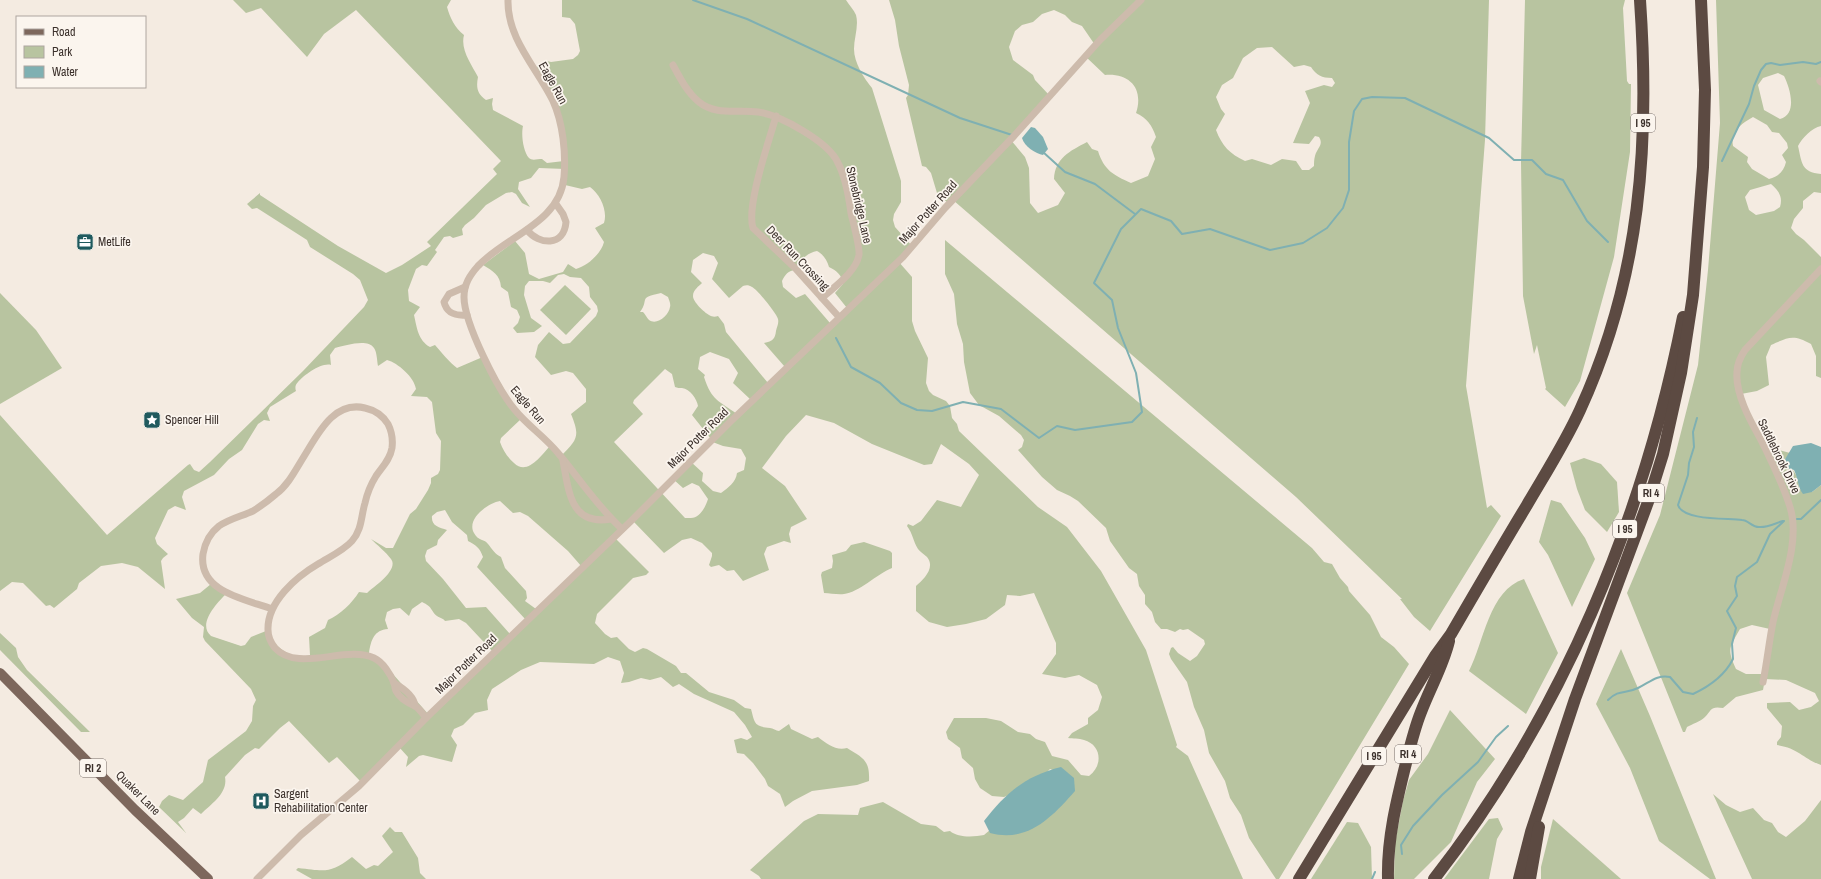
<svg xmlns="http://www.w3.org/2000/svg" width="1821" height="879" font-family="'Archivo Narrow',sans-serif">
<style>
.green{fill:#b8c4a0;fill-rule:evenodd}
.water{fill:#7fb0b2}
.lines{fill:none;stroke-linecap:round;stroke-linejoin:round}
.stream{stroke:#7fb0b2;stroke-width:2}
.minor{stroke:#cdbbac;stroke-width:7}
.primary{stroke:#7d675c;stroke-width:10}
.motorway{stroke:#5c4a42;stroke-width:12}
.labels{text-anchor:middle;stroke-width:3.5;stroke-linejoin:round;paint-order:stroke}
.shield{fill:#fbf5ee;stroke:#756b66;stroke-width:1}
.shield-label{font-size:11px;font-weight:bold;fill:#3b302b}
.street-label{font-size:12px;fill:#3b302b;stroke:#fbf5ee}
.poi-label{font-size:12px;fill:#3b302b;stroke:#fbf5ee;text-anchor:start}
</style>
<rect width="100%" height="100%" fill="#f4ebe1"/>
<g class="green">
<path d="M233,0H451L447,7C450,18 455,28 464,35C460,50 472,65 478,77C476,87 477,94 486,100L493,98L492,104L493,110L523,126C521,134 523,151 529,158C532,161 537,159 542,159L547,163L564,161L559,118L533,69L547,61L551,62L573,59L578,55L580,51L575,24L570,18L562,17V0H846C849,5 854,10 856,15C859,26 854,38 854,49C854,63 864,78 872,88L901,181V202L894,214L893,220L895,227L912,246L898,261L912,277V321L915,331L928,358L926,383L929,391L933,395L946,401L950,406L952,418L957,424L959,431L1038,507L1067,527L1101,571L1146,650L1177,745L1176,747L1188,756L1243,879H761L759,876L750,870L804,821L818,814L858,815L860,808L883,802L921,824L936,826L944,832L950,831C958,838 974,837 984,835L1059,772L1050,769L1036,783L1004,797L992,796L980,788L975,779L973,768L962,758L960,748L948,739L946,732L954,718H986L1001,721L1018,732L1030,734L1036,739L1045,742L1052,756L1068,760L1081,775L1089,776C1103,766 1102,745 1084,740C1079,738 1073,739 1068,738L1072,733L1088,724V718L1098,710L1102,697L1097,685L1079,675L1065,678L1042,674L1056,654V643L1034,593L1020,596L1007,595L1005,605L986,619L966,624L947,627L929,622L916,611V586C923,580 936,568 927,557C924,554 920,552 918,549C913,541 913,534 907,526L908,524L913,526L921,521L937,500L961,507L979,475L969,464L941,444L932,464L924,465L872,444L834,423L806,415L786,436L762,468L785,486L807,519L791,527L789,534L791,543L784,541L767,547L764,554L769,570L743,581L734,570L727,571L719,565L711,567L709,565L712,556V553L702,543L691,538L682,540L664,553L632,520L614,537L649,572L646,575L633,578L597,614L595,623L605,634L611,638L617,637L629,649L635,652L643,648L647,649L676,666L681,673H686L709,692L734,700L745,708L751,709C755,724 754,726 770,728C773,728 776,731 779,731L789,724L791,729L812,739L818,737C827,744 836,751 847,748C863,758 870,760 869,781L857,785L812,791L793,801L785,807L780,794L768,786L765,779L753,763L744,754L737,753L734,740L741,738L747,740L752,737L745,725L734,712L694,694L679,684L673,687L661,677L650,680L641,678L629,682L621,683L624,673L620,661L608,657L594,664L540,662L521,670L492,689L487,700L488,710L475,713L463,725L454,729L451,736L457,745L452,762L423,755L419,756L406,767L408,757L399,747L361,782L337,757L329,763L289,721L280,728L259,749L255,748L245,755L225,777C228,793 212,803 201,814L193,808L184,818L178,822L186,833L159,807L162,801L169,795L183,800L203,782L208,760L246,731L252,721L253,706L256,700L251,689L205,641L203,637L204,627L192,618L176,599L200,593L211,584L226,594C217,603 197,624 211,636L241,646L245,645L251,637L266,631C274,646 291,661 310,655L309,637L325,628L328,620C340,615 352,603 359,592L367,593C375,586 399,570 391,559C386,552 377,545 371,539L386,548H393L410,514L416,509L428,490L431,483V478L438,474L440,470L441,441L436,433L432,402L427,397L411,396L416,389C414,377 398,363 387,360L378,366C377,361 377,352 374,348C367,338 345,346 335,348L330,355L331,365C322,362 304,375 298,382C295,385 295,388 296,391L270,407L267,413L270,421L264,420L258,424L242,450L229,459L214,475L184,491L182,497L186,510L175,506L168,510L155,538L157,544L168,554L163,558L161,561L165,589L138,567L122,563L101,566L79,583L77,589L54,608L50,605L46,606L23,583L12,582L0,591V415L107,535L188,465L190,464L194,470L199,472L210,462L303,371L364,307L368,300L360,280L353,274L310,247L307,240L257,208L252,209L247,204L260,193V195L338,246L386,273L402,265L431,246L427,242L497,174L493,169L501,161L356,10L324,34L307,57L261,8L246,13ZM539,168L565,169V185L582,189L590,187C600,194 608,211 604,223L595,228L604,242C601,254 587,266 576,269L568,264L563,272L539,279L529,274L525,253L515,241L483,265C493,271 500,275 501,287L508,292L511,307L517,310L520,317L518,323L513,328L517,333L534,332L542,326L531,318L524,295L525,286L529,281H543L550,283L558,275L564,274L570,277L581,278L589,287L590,297L597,306L598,311L596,316L570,343L563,344L549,332L538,345L535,357L551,375L566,371L573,373L586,389V402L571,414C580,436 578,439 561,456L550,446C541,456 527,476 514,463C507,457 503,450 500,442L501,438L521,419L485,356L457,368C450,363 441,352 435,345L430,347C418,340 417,328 414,315L420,307L409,301L408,290L416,269L422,265L427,266L437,252L435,250L444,237L450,236L453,238L463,235L462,229L465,225L474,218L486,205L506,193L512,192L516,194L522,203L530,207L518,189L519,182L531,178ZM817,251C823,254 827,260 829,267C837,271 842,275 843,284L835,293L847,308L830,323L805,294L796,298L783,287L782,281C785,275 788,270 796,270C800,261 806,253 817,251ZM703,253L714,256L718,263L712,279L729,298L743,286C746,285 749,285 752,287C757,289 777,314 778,319C779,324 777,326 776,331C775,339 773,341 764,343L785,367L768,383L726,332L724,324L718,316C715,317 712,317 709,315C704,312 693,302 693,296C693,290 699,286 702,283L691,272L693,260ZM661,293L668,297C669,300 671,304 670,307C669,315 657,326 649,320C647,318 645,314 643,312H640C650,299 637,298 661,293ZM710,352L729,359L738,373L733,383L751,400L737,414C718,400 712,401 704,377L705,375L698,369L700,357ZM665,369L672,374L675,387C677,388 680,388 682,388C690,389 697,399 698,406L692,415L711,439L710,441L723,446L741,449L746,458L744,470L737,473C736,482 728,488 721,493L713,491L702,481L703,473L690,461L673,479L683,488L692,483L699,486L708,499C706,506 700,518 691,518C689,518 687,518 685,518L614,442L643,414L633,403L634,400ZM500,501L513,513L520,512L528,516L568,551L582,567L536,609L525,601L527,598L526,591L505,568L501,557C495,554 492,549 488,544C485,539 478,541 474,533C466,519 488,503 500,501ZM445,510L452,522L467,535L468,541C476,545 480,548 483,557L477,567L526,620L510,634L486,607L466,608L443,579L426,561L425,556L427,550L437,545L438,540L447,530C439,527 431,526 432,516L437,512ZM422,602C433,607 430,610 437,616C440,618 443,618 445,621L459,619L466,623L494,653L429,715L392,673L369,653C371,640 374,630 388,629L385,620L387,612L393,609L400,608L409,616L412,609Z"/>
<path d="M889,0H1489L1485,140L1466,386L1487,508L1491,505L1501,516L1430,631L1414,617L1400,599H1402L1296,497L953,200L948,203L937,193L931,173L926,167L922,166L906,98L908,95L909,85L899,46L895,20ZM1054,10L1065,15L1072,22L1082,26L1095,45L1085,56L1105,75C1130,73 1144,89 1136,113C1147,118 1152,125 1156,137L1151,147L1155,159L1148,176L1131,183C1113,175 1104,170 1098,151L1092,149L1087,142C1070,151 1055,158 1054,179L1065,193L1058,205L1038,213L1030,203L1029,168L1025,157L1010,139L1050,96L1035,80L1033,75L1013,60L1009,47L1015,31L1022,25L1033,22L1042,14ZM1272,47L1294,67L1304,65L1311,67C1316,75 1322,78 1332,78L1335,83L1332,87L1324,85L1305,91L1310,103L1293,143L1309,144L1315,136L1319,137C1324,145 1317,148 1315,156C1314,159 1314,163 1314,166L1309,170H1302L1296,161L1282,159L1271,165L1252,159L1245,161C1230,154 1222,146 1216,130L1225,114L1221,109L1216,97L1222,85L1233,78L1243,58L1257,48Z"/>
<path d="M1525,0H1625L1623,8L1627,81L1629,84H1631L1630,152L1614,257L1580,381L1565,407L1545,389L1546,388L1537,345L1534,354L1523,296L1521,162Z"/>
<path d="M1716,0H1821V126C1812,128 1802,138 1798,146C1802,163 1801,172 1821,174V193L1814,192L1803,201V208L1794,219L1791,228L1796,234L1804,240L1821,257V378L1816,376V356L1811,344C1793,334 1789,337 1771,345L1766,357L1769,385L1757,391L1741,394L1768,454L1779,450L1790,453L1784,461C1794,470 1799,476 1799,489L1812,492L1821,485V765C1804,759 1798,748 1777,745V742L1781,737L1782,726L1767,708V703L1790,702L1799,710L1811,707L1819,701L1815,693L1786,680L1765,679L1763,690L1736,697L1723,708C1710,706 1712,710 1705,717C1700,722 1692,724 1687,727L1685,732H1683L1627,593L1660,515L1698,365L1708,270L1720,123ZM1778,73L1784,76C1790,88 1798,114 1780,119L1764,110L1758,85L1763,78ZM1753,117L1767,125L1772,132L1779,133L1787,143L1788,148L1782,155L1786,162C1784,171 1778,177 1769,179L1752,169L1747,162L1748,157L1733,146C1730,132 1742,123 1753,117ZM1771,184C1779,191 1783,197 1780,207L1774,211L1756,215L1749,210L1745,197L1750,190ZM1752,625L1770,629L1763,674H1746L1736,669C1727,649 1729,648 1740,629Z"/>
<path d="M945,240L1312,548L1324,562L1332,564L1340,578L1348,587L1349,591L1370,615L1381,637L1394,647L1409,664L1279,879H1276L1249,838L1241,815L1230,798L1225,781L1209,753L1204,730L1194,707L1187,682L1171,659L1169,654L1171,648L1173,647L1178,653L1190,661L1197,656L1205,644L1204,640L1188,629L1183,630L1180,629L1175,632L1167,629H1161L1155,622L1152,612L1145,604V595L1139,586L1137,574L1129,568L1110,541L1106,528L1078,501L1070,496L1057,490L1042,477L1018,450L1022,447L1024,440L1021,435L999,416L979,405L970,393L964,362L963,344L957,324L954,294L945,274Z"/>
<path d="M565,285L591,309L566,335L540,310Z"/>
<path d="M0,293L36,330L62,368L0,404Z"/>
<path d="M1584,458L1601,464L1617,482L1619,512L1607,532L1585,510L1577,489L1570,463Z"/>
<path d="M1551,500L1561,503L1585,538L1595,559L1572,607L1548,555L1539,542Z"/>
<path d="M864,542L890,551L892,553V568C877,574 858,593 844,594C838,595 830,593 824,593L821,575L822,572L832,568L833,561L832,555L846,551L851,545Z"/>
<path d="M1524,579L1558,653L1526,714L1469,671C1484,642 1489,590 1524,579Z"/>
<path d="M0,633L16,648L18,657L27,670L90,732H81L0,650Z"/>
<path d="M1621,649L1650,716L1716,879H1710L1659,841L1630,768L1596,704Z"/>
<path d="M1450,710L1495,759L1477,782L1451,842L1414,879H1394L1395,843L1403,801L1409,780L1428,754Z"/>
<path d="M1713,794L1726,805L1740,812L1753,808L1764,820L1772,823L1778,832L1786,837L1805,821L1821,800V879H1752Z"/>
<path d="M1498,818L1503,829L1497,839L1489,879H1444L1489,819Z"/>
<path d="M1553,819L1621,879H1541V867Z"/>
<path d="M1347,822L1358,823L1371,847L1372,879H1311Z"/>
<path d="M390,827L395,832H402L418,858L420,873L426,879H312L296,870L298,868C325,871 330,874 352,857L366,869L374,865L378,866L393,852L382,836Z"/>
</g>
<g class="water">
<path d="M1031,127L1035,128L1043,137L1048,149L1043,155C1036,154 1024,146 1022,138Z"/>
<path d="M1811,443L1821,447V485L1812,492L1803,494C1798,488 1798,478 1794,470L1783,467L1784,461L1793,446Z"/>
<path d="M1061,767L1074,778L1075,791C1052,817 1028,843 990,833L984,821C1006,793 1025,776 1061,767Z"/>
</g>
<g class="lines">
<g class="stream">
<path d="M693,0L747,19L960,118L1012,135"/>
<path d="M1043,152L1065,172L1095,184L1135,214"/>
<path d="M1722,161L1749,104L1754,86L1761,70L1766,64L1771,63L1780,65L1803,62L1816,64L1821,62"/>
<path d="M836,338L851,367L880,383L901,403L917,410L932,411L963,402L1001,409L1039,438L1057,426L1075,430L1132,422L1142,412L1136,373L1118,328L1112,300L1094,283L1121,229L1141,209L1171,221L1182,234L1210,229L1270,250L1303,243L1327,228L1343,208L1349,190V142L1354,111L1362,99L1372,97L1405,98L1489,138L1514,160H1532L1546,174L1563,180L1587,221L1608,242"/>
<path d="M1697,418L1693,432L1694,447L1689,463L1688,475L1678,505C1683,521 1728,518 1742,520C1748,520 1752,527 1759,527C1766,528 1776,523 1783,521"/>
<path d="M1797,519H1801L1821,500"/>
<path d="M1608,700C1619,689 1626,694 1638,688C1649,683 1657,674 1670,677L1683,692L1693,694C1708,687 1725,675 1733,659L1732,644L1736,628L1727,611L1737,596L1735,586L1737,577L1757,562L1770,534L1784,521"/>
<path d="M1402,854L1401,845L1413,826L1442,795L1478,762L1496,737L1508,726"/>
<path d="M1372,879L1375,872"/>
</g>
<g class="minor">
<path d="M508,0C507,39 537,68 553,101C563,123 566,153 564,177C560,223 506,236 478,266C470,275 464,284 464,297C464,323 498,390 515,410C528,426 545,437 558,453C579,478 597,506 622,529"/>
<path d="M673,65C680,78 687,92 699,102C716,116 738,109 758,112C780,115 829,142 838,163C845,176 849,198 851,213C853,222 860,247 859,255C856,272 834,287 822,298"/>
<path d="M1820,81L1821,82"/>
<path d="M776,116C769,142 746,205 753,228L795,268L839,317"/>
<path d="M527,230C539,245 564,247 566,222L563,214L556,204"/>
<path d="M465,287L449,294L444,302C447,314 456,316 467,315"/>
<path d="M563,461C569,491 570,526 611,519"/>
<path d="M272,609C245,599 198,592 203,554C205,542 210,533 219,526C229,519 242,516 253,511C261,506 269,500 276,494C288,485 295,471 303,458C317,436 333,400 365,408C374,410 383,416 388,424C392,432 393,440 392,448C390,460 382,467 376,476C371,484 367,494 365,503C361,516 362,530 352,541C343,551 329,557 318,564C296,577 267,602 268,630C268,637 271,643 275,648C298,673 345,645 374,658C383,662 391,675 394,683C395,685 395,690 396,691C400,699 408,703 415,706C419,708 423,714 426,718"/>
<path d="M1763,682C1767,662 1769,642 1773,622C1781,587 1801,542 1790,507C1783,484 1772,462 1761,440C1751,422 1735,394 1737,372C1737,364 1741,356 1745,350L1821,269"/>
<path d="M394,683C403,688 414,696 415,706"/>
<path d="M257,879L301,835L359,786L426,718L630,522L730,422L903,257L945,208L1014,136L1100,40L1141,0"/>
</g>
<path class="primary" d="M0,673L135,810L208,879"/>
<g class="motorway">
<path d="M1299,879L1435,656L1451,634C1476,591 1501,548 1527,505C1545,474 1565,443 1580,410C1641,277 1650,144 1640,0"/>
<path d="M1388,879C1387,838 1397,799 1407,759C1411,743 1415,727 1421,712C1430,688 1443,666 1449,641"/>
<path d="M1434,879C1562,715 1643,520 1683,317"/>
<path d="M1519,879L1531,832L1575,699L1648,502L1663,454L1681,373L1693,295L1703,167L1705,90L1701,0"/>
<path d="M1530,879L1539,827"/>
</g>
</g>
<defs>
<symbol id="office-square" viewBox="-11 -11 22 22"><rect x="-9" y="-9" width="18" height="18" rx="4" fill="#1f5a5e" stroke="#fbf5ee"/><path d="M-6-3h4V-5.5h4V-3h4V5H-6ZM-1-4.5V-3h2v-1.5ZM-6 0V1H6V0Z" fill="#fff"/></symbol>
<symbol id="sight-square" viewBox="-11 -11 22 22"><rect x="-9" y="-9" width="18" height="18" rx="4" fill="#1f5a5e" stroke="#fbf5ee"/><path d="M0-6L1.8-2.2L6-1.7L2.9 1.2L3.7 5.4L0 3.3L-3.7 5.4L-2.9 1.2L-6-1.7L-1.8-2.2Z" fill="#fff"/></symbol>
<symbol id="hospital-square" viewBox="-11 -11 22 22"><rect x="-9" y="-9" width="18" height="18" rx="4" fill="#1f5a5e" stroke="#fbf5ee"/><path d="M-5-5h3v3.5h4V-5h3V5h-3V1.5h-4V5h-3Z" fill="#fff"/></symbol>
</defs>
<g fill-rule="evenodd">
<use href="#office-square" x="75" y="232" width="20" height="20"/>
<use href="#sight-square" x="142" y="410" width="20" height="20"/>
<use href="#hospital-square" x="251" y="791" width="20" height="20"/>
</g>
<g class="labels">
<g class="shield">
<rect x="1631" y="114" width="24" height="18" rx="3"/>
<rect x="1638" y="484" width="26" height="18" rx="3"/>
<rect x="1613" y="520" width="24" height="18" rx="3"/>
<rect x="1395" y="745" width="26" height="18" rx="3"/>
<rect x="1362" y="747" width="24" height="18" rx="3"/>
<rect x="80" y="759" width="26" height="18" rx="3"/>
</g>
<g class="shield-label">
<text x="1643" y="127">I 95</text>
<text x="1651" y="497">RI 4</text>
<text x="1625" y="533">I 95</text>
<text x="1408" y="758">RI 4</text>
<text x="1374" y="760">I 95</text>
<text x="93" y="772">RI 2</text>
</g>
<g class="street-label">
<text transform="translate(553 83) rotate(61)" y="4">Eagle Run</text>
<text transform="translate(859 205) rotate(77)" y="4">Stonebridge Lane</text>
<text transform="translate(928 212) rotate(-48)" y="4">Major Potter Road</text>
<text transform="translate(798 258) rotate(46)" y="4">Deer Run Crossing</text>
<text transform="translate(528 405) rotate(49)" y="4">Eagle Run</text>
<text transform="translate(698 438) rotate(-45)" y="4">Major Potter Road</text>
<text transform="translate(1779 456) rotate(64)" y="4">Saddlebrook Drive</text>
<text transform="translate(466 664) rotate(-44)" y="4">Major Potter Road</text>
<text transform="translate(138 793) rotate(45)" y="4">Quaker Lane</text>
</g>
<g class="poi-label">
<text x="98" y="246">MetLife</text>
<text x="165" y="424">Spencer Hill</text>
<text x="274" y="798">Sargent<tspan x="274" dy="14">Rehabilitation Center</tspan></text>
</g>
</g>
<rect x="16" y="16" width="130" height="72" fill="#fbf5ee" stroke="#aea6a0"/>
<rect x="24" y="29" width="20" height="6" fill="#7d675c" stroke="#aea6a0"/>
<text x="52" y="36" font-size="12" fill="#3b302b">Road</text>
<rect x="24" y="46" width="20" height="12" fill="#b8c4a0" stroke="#aea6a0"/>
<text x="52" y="56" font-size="12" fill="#3b302b">Park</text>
<rect x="24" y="66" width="20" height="12" fill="#7fb0b2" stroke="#aea6a0"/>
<text x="52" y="76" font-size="12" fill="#3b302b">Water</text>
</svg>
